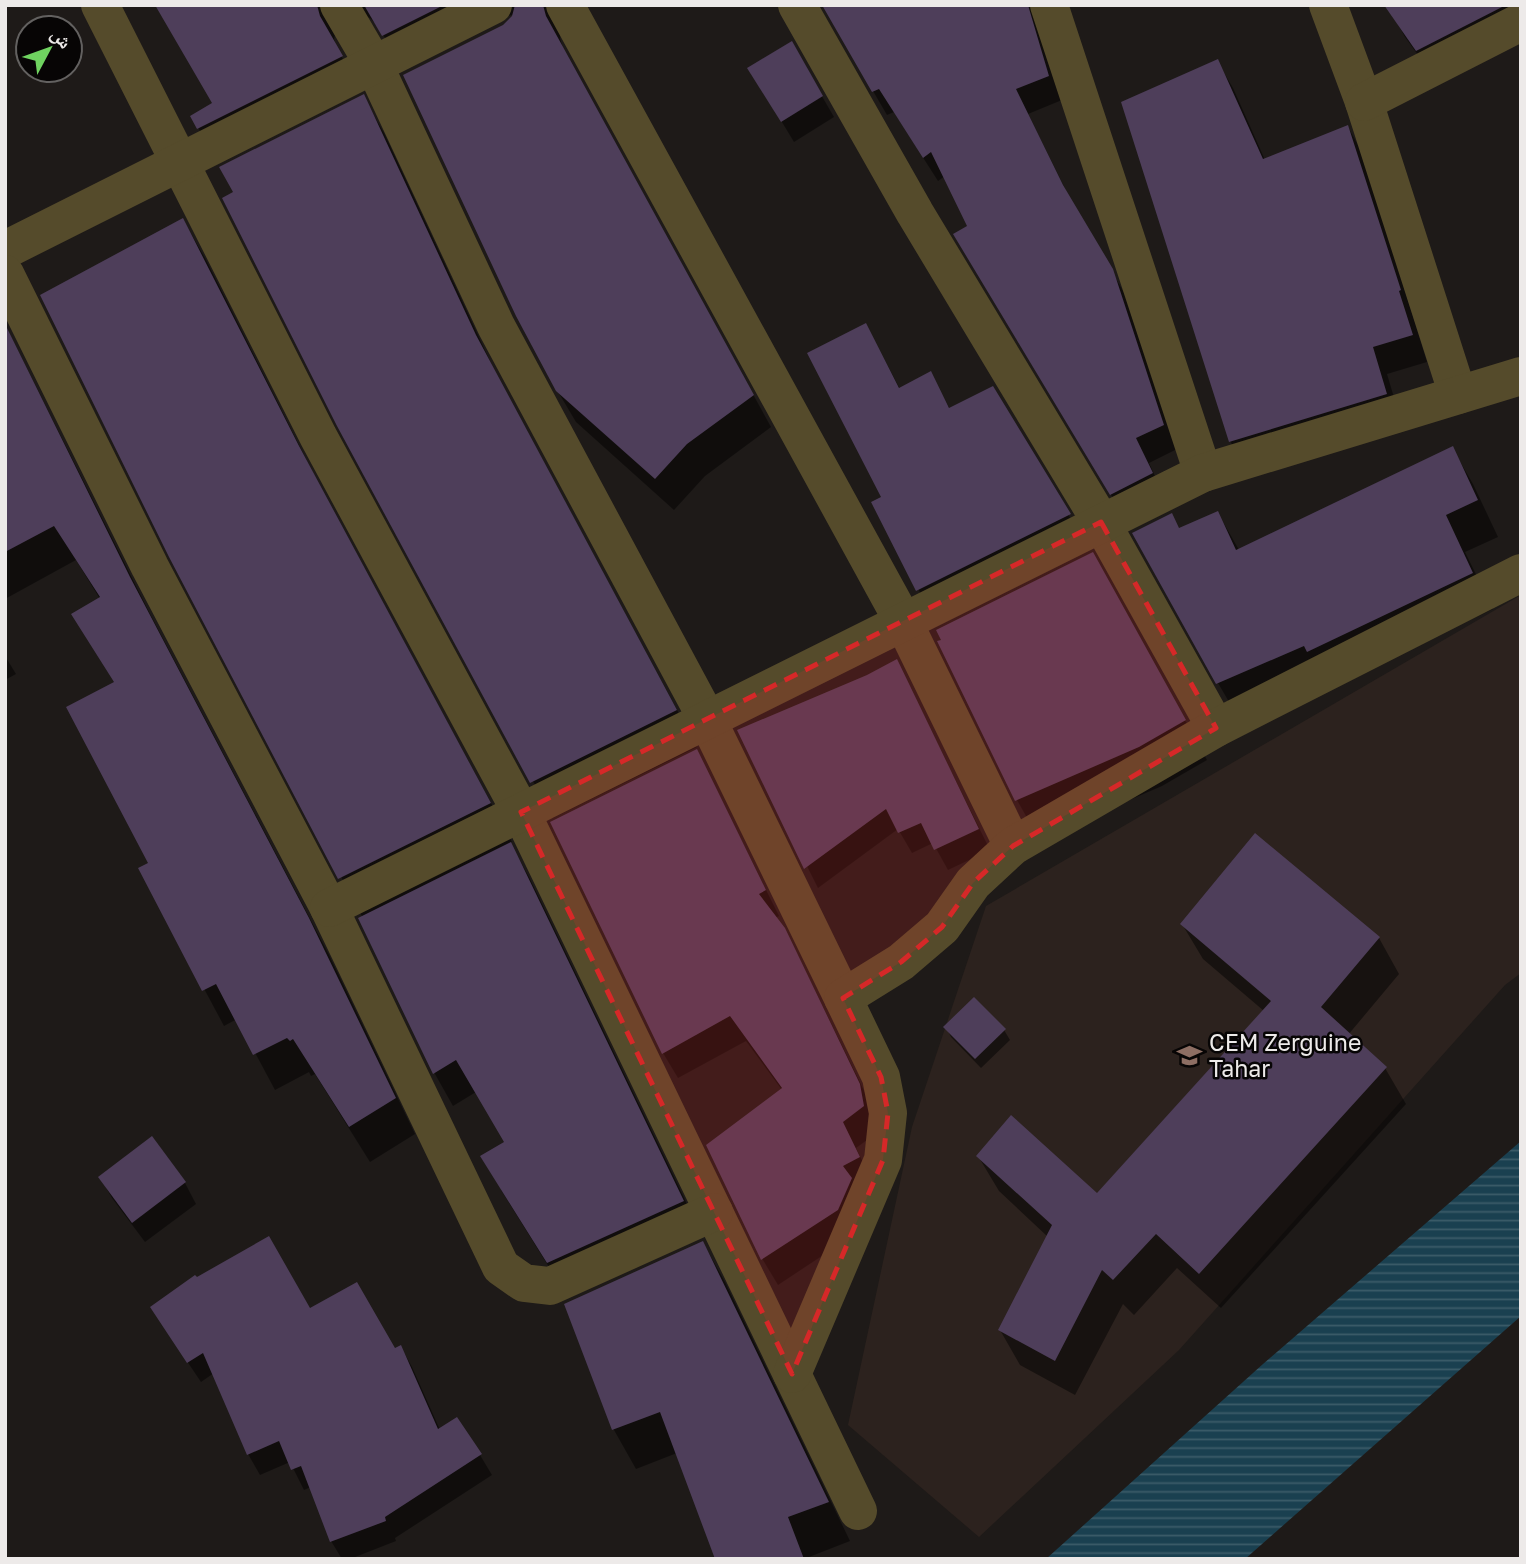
<svg xmlns="http://www.w3.org/2000/svg" width="1526" height="1564" font-family="'Golos Text','Noto Naskh Arabic',sans-serif">
<style>
.built{fill:#2c221e}
.water{fill:url(#water-rules)}
.shadow{fill:#0007}
.building{fill:#4e3e5a}
.lines{fill:none;stroke-linecap:round;stroke-linejoin:round}
.minor{stroke:#554b2b;stroke-width:38}
.marked{fill:#d62828;fill-opacity:0.2;stroke:#d62828;stroke-width:5;stroke-dasharray:14 9;stroke-linejoin:round}
.labels{text-anchor:middle;stroke-width:5;stroke-linejoin:round;paint-order:stroke}
.poi-label{font-size:23px;fill:#edeae9;stroke:#070505;text-anchor:start}
</style>
<defs>
<pattern id="water-rules" width="6" height="5" patternUnits="userSpaceOnUse" patternTransform="scale(1.75)"><rect width="6" height="5" fill="#1a4050"/><path d="M0 2.5h6" fill="none" stroke="#3c5c69"/></pattern>
</defs>
<rect width="100%" height="100%" fill="#1e1a18"/>
<path class="built" d="M1521,595V973L1505,985L1179,1350L979,1537L848,1425L912,1127L986,906Z"/>
<path class="water" d="M1521,1141V1316L1245,1559H1046L1263,1364Z"/>
<g class="shadow">
<path d="M157,5H575L563,26L560,38L563,49L771,427L705,476L674,510L576,422L557,390L504,26L517,14L502,17L402,67L378,26L370,18L359,14L337,27L334,39L337,49L360,88L217,160L192,117L214,104Z"/>
<path d="M823,5H1038L1062,100L1028,114L1074,207L1126,296L1177,449L1149,463L1165,498L1125,518L969,258V226L945,176L938,181L894,112L887,115Z"/>
<path d="M1387,5H1521L1431,73L1405,37Z"/>
<path d="M791,43L834,117L794,142L762,89Z"/>
<path d="M1217,61L1233,88L1265,160L1348,127L1363,154L1427,362L1387,374L1401,421L1246,468L1230,441Z"/>
<path d="M363,97L384,133L496,374L697,747L553,818L339,425Z"/>
<path d="M183,220L205,258L320,487L512,842L510,843L529,877L702,1235L567,1296L501,1190L506,1142L476,1092L453,1106L435,1074L360,919L363,918L171,556Z"/>
<path d="M5,325L150,614L329,955L415,1134L370,1162L315,1074L311,1076L309,1072L275,1090L237,1019L224,1026L140,869L150,864L100,599L76,560L5,599Z"/>
<path d="M866,325L900,389L930,374L950,409L993,388L1087,546L935,621L873,503L883,498Z"/>
<path d="M1452,448L1473,484L1498,537L1465,552L1493,609L1329,687L1239,719L1218,683L1180,529L1218,513L1239,550Z"/>
<path d="M1115,594L1207,760L1162,786L1039,839L1017,800Z"/>
<path d="M5,656L16,674L5,680Z"/>
<path d="M897,662L990,850L948,870L933,843L912,853L898,829L818,888L739,731L867,676Z"/>
<path d="M697,751L779,916L775,918L798,956L874,1111L878,1132L856,1148L873,1183L852,1236L778,1285L763,1260L708,1146L782,1090L746,1041L678,1078L663,1053Z"/>
<path d="M1182,924L1379,938L1399,974L1348,1035L1385,1068L1406,1104L1221,1308L1177,1268L1134,1315L1123,1304L1075,1395L1020,1365L1000,1330L1048,1237L999,1191L978,1156L1097,1195L1264,1011L1203,959Z"/>
<path d="M946,1027L1004,1030L1010,1040L981,1068L951,1037Z"/>
<path d="M100,1177L185,1183L196,1204L145,1242L112,1198Z"/>
<path d="M703,1243L725,1282L850,1541L809,1557L810,1559H717L677,1453L636,1469L614,1430L566,1305Z"/>
<path d="M310,1311L395,1350L401,1347L412,1367L440,1430L480,1455L492,1475L395,1538L396,1541L350,1559H342L331,1541L311,1487L304,1490L290,1462L260,1475L248,1454L214,1373L201,1382L164,1327Z"/>
</g>
<g class="building">
<path d="M155,5H317L320,16L343,56L197,129L190,116L212,103Z"/>
<path d="M364,5H444L382,36Z"/>
<path d="M515,5H543L546,16L754,395L687,444L655,479L556,391L516,316L403,75L503,25L512,16Z"/>
<path d="M822,5H1028L1049,76L1016,89L1063,185L1113,269L1164,425L1136,438L1153,473L1110,495L953,234L967,226L931,152L923,158L879,89L872,92Z"/>
<path d="M1384,5H1506L1416,51Z"/>
<path d="M792,41L823,96L781,122L747,68Z"/>
<path d="M1218,59L1263,159L1348,125L1401,290L1399,291L1413,335L1373,347L1387,394L1229,442L1121,102Z"/>
<path d="M364,94L476,335L677,710L530,783L337,426L222,198L233,192L219,167Z"/>
<path d="M183,218L299,446L491,803L338,879L169,557L40,295Z"/>
<path d="M866,323L899,388L931,371L949,408L993,386L1071,514L916,591L871,502L881,497L807,353Z"/>
<path d="M5,324L130,577L309,918L396,1098L349,1127L293,1039L290,1041L287,1038L253,1055L216,984L202,991L138,868L148,863L66,707L114,682L71,614L100,597L54,526L5,552Z"/>
<path d="M1453,446L1478,500L1446,515L1473,573L1307,652L1304,646L1216,684L1132,533L1172,513L1179,528L1218,511L1236,550Z"/>
<path d="M1093,552L1186,720L1139,747L1015,801L937,641L941,640L936,630Z"/>
<path d="M897,659L979,829L934,850L921,823L898,833L886,809L804,869L737,730L867,675Z"/>
<path d="M697,749L766,890L759,894L785,928L860,1084L864,1106L843,1122L860,1157L843,1166L852,1178L838,1210L761,1260L706,1145L782,1088L730,1016L662,1054L550,822Z"/>
<path d="M1255,833L1380,937L1321,1007L1387,1067L1199,1274L1156,1234L1113,1280L1102,1270L1055,1361L998,1330L1052,1225L976,1156L1011,1115L1097,1193L1271,1001L1180,924Z"/>
<path d="M511,842L684,1201L547,1263L480,1156L504,1142L456,1060L433,1074L358,918Z"/>
<path d="M974,997L1006,1029L975,1059L943,1027Z"/>
<path d="M152,1136L186,1182L132,1223L98,1177Z"/>
<path d="M269,1236L310,1308L357,1282L395,1348L401,1345L438,1429L457,1417L482,1454L385,1517L386,1521L330,1542L301,1466L291,1470L279,1441L247,1455L203,1353L187,1363L150,1307L195,1275L197,1277Z"/>
<path d="M703,1241L829,1502L788,1517L804,1559H715L660,1412L612,1430L564,1304Z"/>
</g>
<g class="lines">
<g class="minor">
<path d="M100,5L318,436L521,812L858,1511"/>
<path d="M339,5L374,65L496,326L707,719L843,998"/>
<path d="M565,5L903,621L1013,846"/>
<path d="M797,5L915,213L1101,522L1216,728"/>
<path d="M1049,5L1203,473"/>
<path d="M1328,5L1364,102L1458,395"/>
<path d="M1364,102L1521,22"/>
<path d="M5,250L493,5"/>
<path d="M5,274L150,567L329,908L501,1267L524,1283L550,1286L714,1212"/>
<path d="M329,908L1203,473L1521,376"/>
<path d="M792,1374L883,1160L888,1113L881,1077L843,998L901,962L942,927L973,883L1013,846L1216,728L1521,573"/>
</g>
</g>
<path class="marked" d="M1101,522L1216,728L1013,846L973,883L942,927L901,962L843,998L881,1077L888,1113L883,1160L792,1374L521,812Z"/>
<defs>
<symbol id="school-bare" viewBox="-9 -9 18 18"><path d="M0-5L7-2L0 1L-7-2ZM-4 1L0 2.5L4 1V4Q0 6-4 4Z" fill="#8d6e63" stroke="#070505" stroke-width="2.5" paint-order="stroke"/></symbol>
</defs>
<g fill-rule="evenodd">
<use href="#school-bare" x="1172" y="1038" width="35" height="35"/>
</g>
<g class="labels">
<g class="poi-label">
<text x="1209" y="1051">CEM Zerguine<tspan x="1209" dy="26">Tahar</tspan></text>
</g>
</g>
<rect width="1526" height="1564" fill="none" stroke="#edeae9" stroke-width="14"/>
<g transform="translate(49 49) rotate(49)"><circle r="33" fill="#070505" stroke="#636160" stroke-width="2"/>
<path d="M0-5L12 26L0 18L-12 26Z" fill="#6fd360"/>
<text y="-10" font-size="19" font-weight="bold" text-anchor="middle" fill="#edeae9">ش</text>
</g>
</svg>
